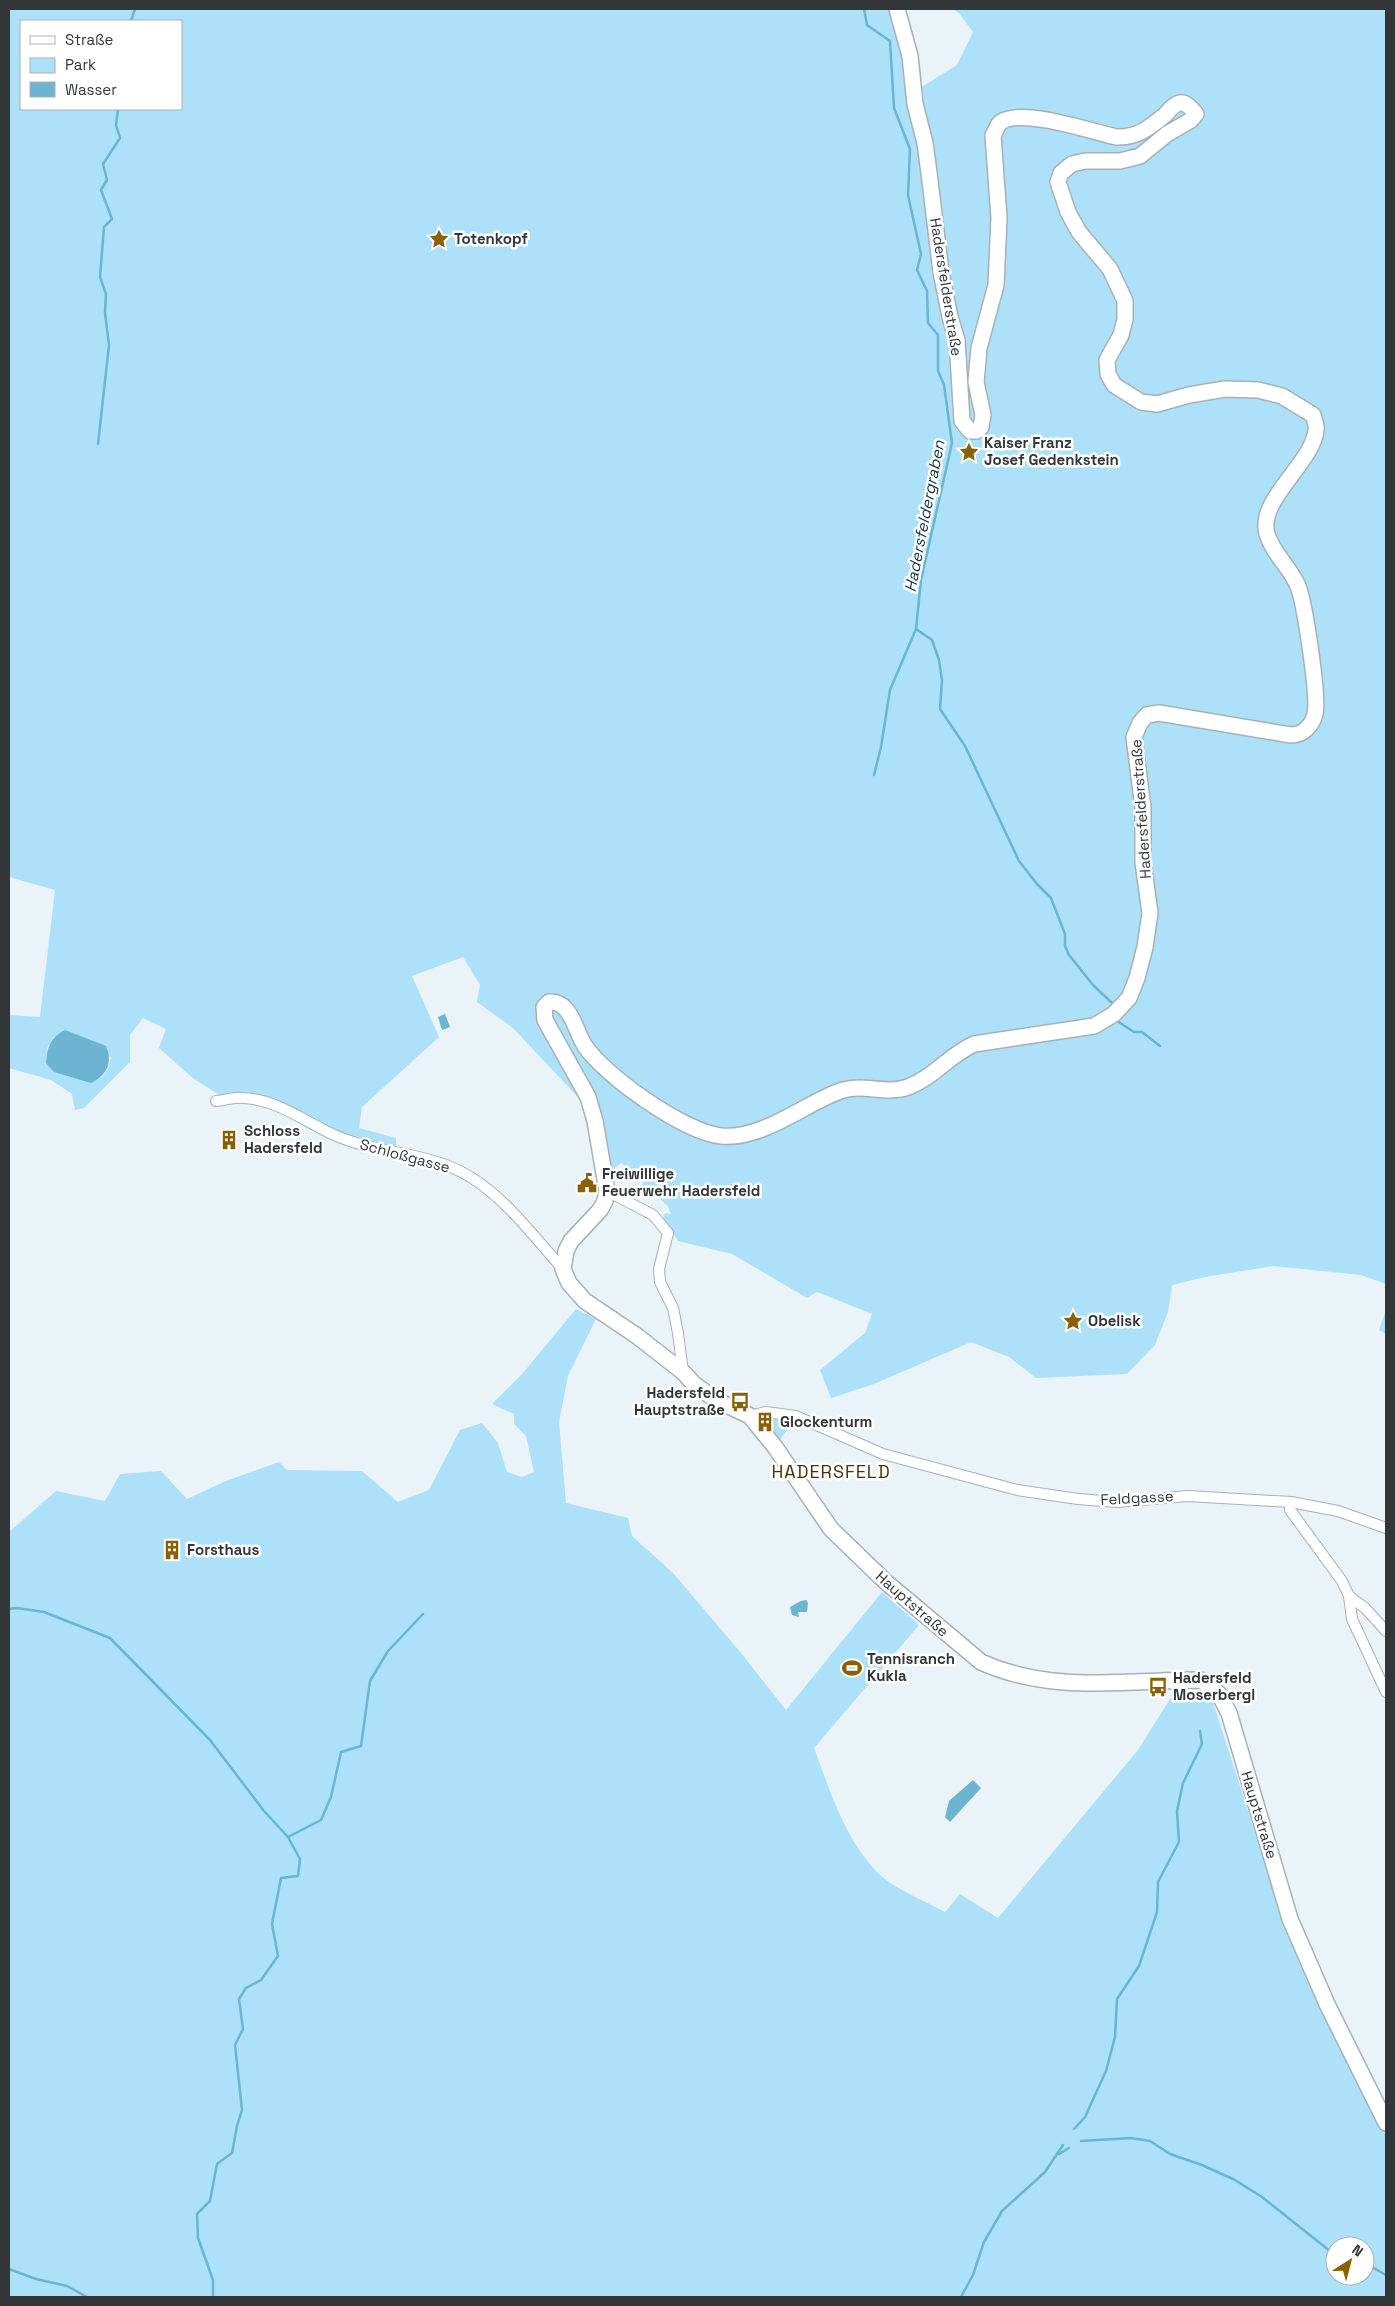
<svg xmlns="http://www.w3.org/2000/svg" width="1395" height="2306" font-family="'Space Grotesk',sans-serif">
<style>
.green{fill:#ace1f9;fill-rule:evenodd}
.water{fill:#6bb4d2}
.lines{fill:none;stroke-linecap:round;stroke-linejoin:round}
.stream{stroke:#6bb4d2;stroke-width:2.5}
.street-casing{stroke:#a7b1b5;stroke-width:12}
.secondary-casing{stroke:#a7b1b5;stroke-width:18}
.street{stroke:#fff;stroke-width:10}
.secondary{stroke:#fff;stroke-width:15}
.labels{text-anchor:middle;stroke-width:5;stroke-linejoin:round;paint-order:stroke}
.poi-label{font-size:15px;font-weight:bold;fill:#323638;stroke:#fff;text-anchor:start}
.street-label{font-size:15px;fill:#323638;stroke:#fff}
.water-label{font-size:16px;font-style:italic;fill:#113340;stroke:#fff}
.quarter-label{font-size:18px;letter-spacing:1px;fill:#47310c;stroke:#fff}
</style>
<rect width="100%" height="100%" fill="#e9f3f8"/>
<g class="green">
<path d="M9,9H893L912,93L957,65L973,32L959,13L952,9H1386V1284L1361,1275L1273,1266L1205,1277L1172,1285L1168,1312L1155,1345L1127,1374L1036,1378L1009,1357L971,1342L874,1384L831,1398L820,1370L865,1333L872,1314L817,1292L807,1298L732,1254L678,1241L663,1218L665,1213L671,1214L668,1206L645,1186L638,1195L636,1194L643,1183L621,1163L610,1172L595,1122L578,1097L513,1028L477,1002L480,985L463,957L412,976L439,1037L362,1107L359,1128L396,1138V1148L335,1130L296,1111L248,1092L221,1096L194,1079L159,1048L166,1029L143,1018L130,1035V1062L84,1108L75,1110L72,1094L51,1080L9,1068V1015L40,1017L55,890L9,877ZM21,21H181V109H21ZM54,1037L111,1057L108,1069L101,1078L46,1063L47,1048Z"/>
<path d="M576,1309L596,1319L568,1376L559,1422L566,1503L628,1518L632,1536L673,1573L741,1653L786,1710L882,1592L919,1625L814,1748C830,1791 845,1840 879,1874C893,1888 927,1902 945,1912L960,1894L998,1918L1138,1750L1175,1691L1209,1690L1283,1919L1386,2135V2297H9V1532L56,1491L105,1501L120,1474L161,1471L187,1499L226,1481L279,1462L287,1470L362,1471L398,1502L429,1490L460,1430L482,1423L498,1443L507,1472L522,1477L534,1472L526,1436L514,1424V1414L492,1404L523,1373ZM1335,2246H1365V2276H1335Z"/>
<path d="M1386,1310V1334L1379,1330Z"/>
<path d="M772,1416L795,1419L777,1444L766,1429Z"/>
</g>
<g class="water">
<path d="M445,1014L450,1027L442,1030L438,1017Z"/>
<path d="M65,1030L106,1046C113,1063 107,1075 91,1083L54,1072L46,1063C47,1047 50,1038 65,1030Z"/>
<path d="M806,1600L808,1603L807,1612H798L799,1617L792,1615L790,1607L801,1601Z"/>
<path d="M973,1780L981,1788L950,1822L945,1817L949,1801Z"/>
</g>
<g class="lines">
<g class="stream">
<path d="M864,9L867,25L890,41L894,108L910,149L908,195L921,254L917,270L927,291L928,323L938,335V371L944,385L952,443L921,580L916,629L890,690L881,747L874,775"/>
<path d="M131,21L135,9"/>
<path d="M98,444L109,345L105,313L106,294L100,277L104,227L112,219L101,190L107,180L103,164L120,138L116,125L118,109"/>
<path d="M916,629L932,640L939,660L942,680L940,709L965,746L1019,861L1037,884L1051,898L1065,934V946L1069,955L1093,985L1113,1004"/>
<path d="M1117,1021L1134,1032H1142L1160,1046"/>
<path d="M9,1609L17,1608L44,1612L110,1638L210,1740L264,1811L288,1837L300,1859L298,1876L281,1878L272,1924L278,1956L261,1980L246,1988L239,1999L243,2029L235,2045L242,2110L237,2126L232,2153L217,2164L210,2201L197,2214L198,2238L213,2280V2297"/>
<path d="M288,1837L321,1820L331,1797L341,1752L361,1746L370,1681L388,1651L423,1614"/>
<path d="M1074,2129L1085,2117L1106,2071L1115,2037L1117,1999L1139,1966L1157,1912L1158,1882L1179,1842L1177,1811L1183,1783L1202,1744L1200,1731"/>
<path d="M1081,2141L1131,2138L1150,2141L1170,2154L1202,2165L1235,2180L1262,2197L1335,2255"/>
<path d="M1059,2154L1069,2148"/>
<path d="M1365,2263L1386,2275"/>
<path d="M9,2269L36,2279L67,2286L87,2297"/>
<path d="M961,2297L973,2275L984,2242L1002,2211L1045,2172L1063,2145"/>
</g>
<defs>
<g id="street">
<path d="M216,1101C225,1100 234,1097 243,1098C275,1099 303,1120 330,1133C375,1155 429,1150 472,1178C507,1200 535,1238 563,1269"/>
<path d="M607,1191L653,1215L668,1233L659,1269L660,1282L673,1308L678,1333L683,1372"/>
<path d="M750,1416L766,1412L796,1416L883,1454L1017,1490L1078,1499L1117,1502L1188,1496L1291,1502L1338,1511L1386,1528"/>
<path d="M1291,1502L1290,1510L1342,1581L1349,1596L1352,1619L1386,1692"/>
<path d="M1349,1596L1365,1608L1386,1631"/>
</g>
<path id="secondary" d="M897,9L910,56L915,104L925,143L929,173L941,272L950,317L957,340L962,421L970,431H977L981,427L983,415L976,382L979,348L996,285L999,218L993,135C996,131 997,125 1001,122C1023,108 1090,131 1116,137C1137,138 1149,128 1165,115C1168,112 1172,106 1177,104C1185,100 1191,108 1196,114L1191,120L1167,134L1140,156L1120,161H1085L1072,164L1061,173L1058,182L1068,212L1079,232L1110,269L1125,301V319L1121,335L1107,360L1108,374L1114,385L1141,402L1157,404L1189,395L1225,389L1258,390L1282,396L1313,415C1314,419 1317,425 1316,430C1313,463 1257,500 1267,534C1273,554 1290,567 1298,586C1305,605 1319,697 1315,714C1312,726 1303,735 1291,735L1159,713L1147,715L1140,723L1134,737L1143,808V862L1150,913L1145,947L1137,978L1129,998L1114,1014L1094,1026L974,1044C948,1056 934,1077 908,1087C886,1095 862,1083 840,1091C804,1104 762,1140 721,1136C684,1132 605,1076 585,1046C575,1031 571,1000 549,1002L544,1007L545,1020L588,1097L595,1121L607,1191L605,1201L600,1210L571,1241L566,1251L563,1269L569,1283L585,1301L637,1336L683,1372L694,1384L716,1400L750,1416L775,1447L831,1529L887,1583L981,1662C1051,1694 1127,1680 1201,1680L1219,1694L1229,1713L1290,1919L1327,2004L1386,2123"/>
</defs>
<use href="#street" class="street-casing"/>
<use href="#secondary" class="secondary-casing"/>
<use href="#street" class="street"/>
<use href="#secondary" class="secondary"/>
</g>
<defs>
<symbol id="sight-bare" viewBox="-9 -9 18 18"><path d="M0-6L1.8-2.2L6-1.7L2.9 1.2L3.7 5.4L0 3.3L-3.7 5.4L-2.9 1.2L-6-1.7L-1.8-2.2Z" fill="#8b6002" stroke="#fff" stroke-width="2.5" paint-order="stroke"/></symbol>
<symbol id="building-bare" viewBox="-9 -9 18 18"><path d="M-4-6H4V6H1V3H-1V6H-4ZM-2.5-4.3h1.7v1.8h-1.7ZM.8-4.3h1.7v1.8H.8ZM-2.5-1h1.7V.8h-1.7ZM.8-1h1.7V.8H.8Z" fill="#8b6002" stroke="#fff" stroke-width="2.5" paint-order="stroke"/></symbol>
<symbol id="civic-bare" viewBox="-9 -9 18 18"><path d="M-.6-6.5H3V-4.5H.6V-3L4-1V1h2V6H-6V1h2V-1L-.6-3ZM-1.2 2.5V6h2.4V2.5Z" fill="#8b6002" stroke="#fff" stroke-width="2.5" paint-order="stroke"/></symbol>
<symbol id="bus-bare" viewBox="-9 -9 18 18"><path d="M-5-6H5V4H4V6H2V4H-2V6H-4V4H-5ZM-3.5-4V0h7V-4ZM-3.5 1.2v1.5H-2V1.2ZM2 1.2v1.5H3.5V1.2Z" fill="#8b6002" stroke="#fff" stroke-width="2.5" paint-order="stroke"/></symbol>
<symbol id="stadium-bare" viewBox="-9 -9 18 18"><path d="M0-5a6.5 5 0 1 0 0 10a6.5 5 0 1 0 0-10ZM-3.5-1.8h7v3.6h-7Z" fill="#8b6002" stroke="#fff" stroke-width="2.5" paint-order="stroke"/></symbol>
</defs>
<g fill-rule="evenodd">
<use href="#sight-bare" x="425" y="225" width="28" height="28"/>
<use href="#sight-bare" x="955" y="438" width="28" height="28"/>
<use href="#building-bare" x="215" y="1126" width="28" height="28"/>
<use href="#civic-bare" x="573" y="1169" width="28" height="28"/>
<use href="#sight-bare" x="1059" y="1307" width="28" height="28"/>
<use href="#bus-bare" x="726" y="1388" width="28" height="28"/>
<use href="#building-bare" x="751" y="1408" width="28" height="28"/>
<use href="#building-bare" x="158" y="1536" width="28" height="28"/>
<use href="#stadium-bare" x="838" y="1654" width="28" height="28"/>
<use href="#bus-bare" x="1144" y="1673" width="28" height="28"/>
</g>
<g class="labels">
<g class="poi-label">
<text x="454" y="244">Totenkopf</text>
<text x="984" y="448">Kaiser Franz<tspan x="984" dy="17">Josef Gedenkstein</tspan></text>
<text x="244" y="1136">Schloss<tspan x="244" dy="17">Hadersfeld</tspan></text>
<text x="602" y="1179">Freiwillige<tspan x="602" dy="17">Feuerwehr Hadersfeld</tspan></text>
<text x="1088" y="1326">Obelisk</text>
<text x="725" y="1398" text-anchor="end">Hadersfeld<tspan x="725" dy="17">Hauptstraße</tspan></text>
<text x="780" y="1427">Glockenturm</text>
<text x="187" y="1555">Forsthaus</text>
<text x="867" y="1664">Tennisranch<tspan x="867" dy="17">Kukla</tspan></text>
<text x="1173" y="1683">Hadersfeld<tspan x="1173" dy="17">Moserbergl</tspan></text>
</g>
<g class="street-label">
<text transform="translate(946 287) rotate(81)" y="5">Hadersfelderstraße</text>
<text transform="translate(1141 809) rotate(-94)" y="5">Hadersfelderstraße</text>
<text transform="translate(405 1156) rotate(15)" y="5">Schloßgasse</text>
<text transform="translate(1137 1498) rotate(-3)" y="5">Feldgasse</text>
<text transform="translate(912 1604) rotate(41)" y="5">Hauptstraße</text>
<text transform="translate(1259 1815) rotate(73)" y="5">Hauptstraße</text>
</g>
<g class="water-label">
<text transform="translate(924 516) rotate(-79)" y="6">Hadersfeldergraben</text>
</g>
<g class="quarter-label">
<text x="831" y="1478">HADERSFELD</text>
</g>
</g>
<rect width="1395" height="2306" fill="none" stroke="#323638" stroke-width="20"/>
<rect x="20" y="20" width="162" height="90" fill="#ffffff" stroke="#adafaf"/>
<rect x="30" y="36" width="25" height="8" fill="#ffffff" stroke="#adafaf"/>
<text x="65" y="45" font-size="15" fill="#323638">Straße</text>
<rect x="30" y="58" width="25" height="15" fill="#ace1f9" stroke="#adafaf"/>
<text x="65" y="70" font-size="15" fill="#323638">Park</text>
<rect x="30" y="82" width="25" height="15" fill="#6bb4d2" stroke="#adafaf"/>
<text x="65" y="95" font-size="15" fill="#323638">Wasser</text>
<g transform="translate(1350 2261) rotate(36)"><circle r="24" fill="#ffffff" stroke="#adafaf"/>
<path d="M0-4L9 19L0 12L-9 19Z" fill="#8b6002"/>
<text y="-8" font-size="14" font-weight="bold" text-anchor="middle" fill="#323638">N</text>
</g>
</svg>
